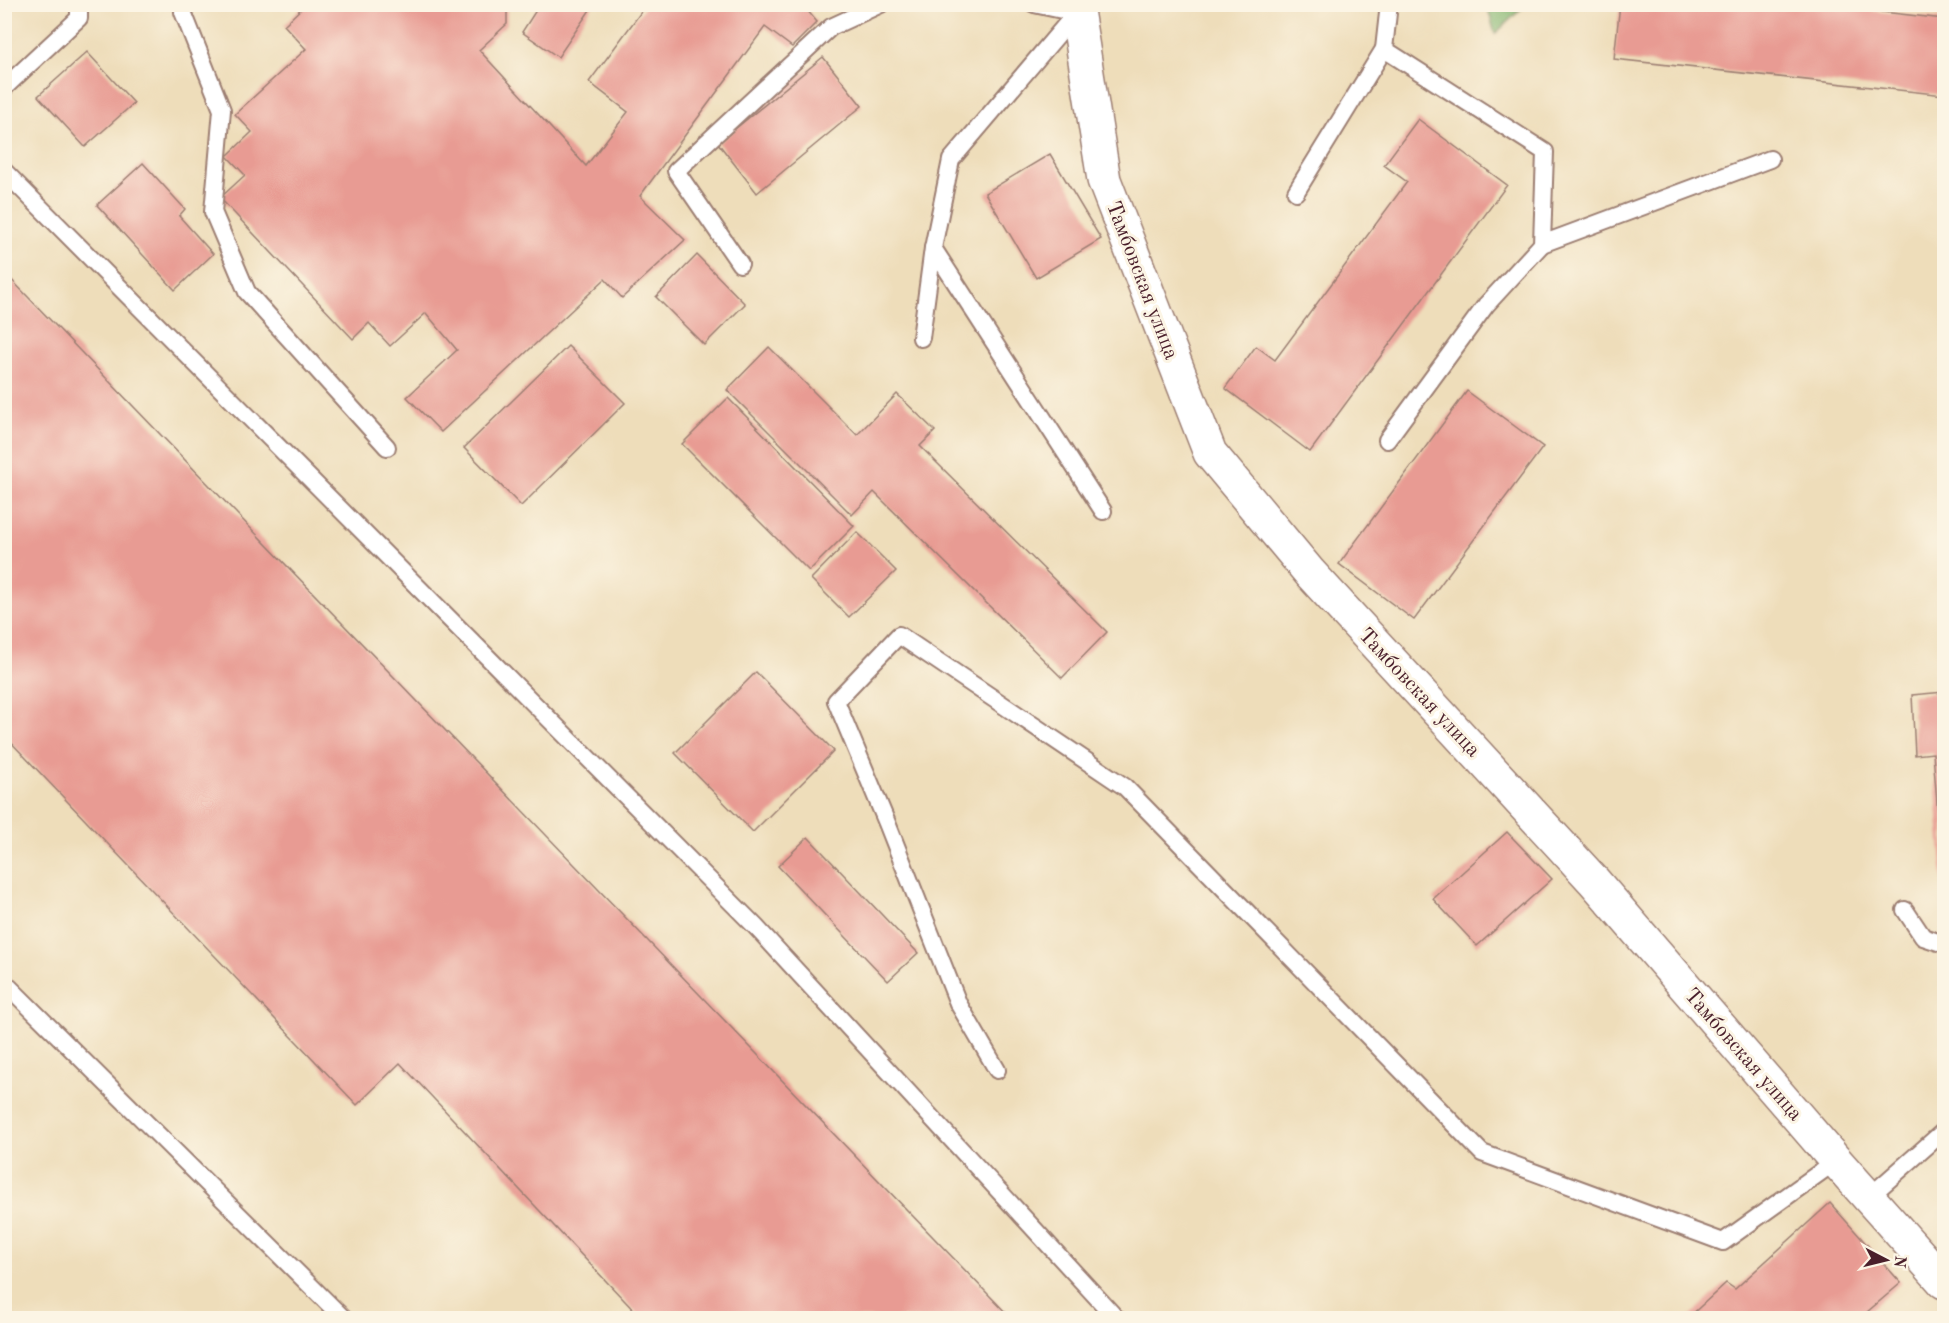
<svg xmlns="http://www.w3.org/2000/svg" width="1949" height="1323" font-family="'Old Standard TT',serif">
<style>
.forest{fill:#85b670;stroke:#686a4e;stroke-width:1.5}
.building{fill:#e89b93}
.lines{fill:none;stroke-linecap:round;stroke-linejoin:round}
.lane-casing{stroke:#9c7e72;stroke-width:20}
.street-casing{stroke:#9c7e72;stroke-width:36}
.lane{stroke:#fff;stroke-width:16}
.street{stroke:#fff;stroke-width:33}
.labels{text-anchor:middle;stroke-width:6;stroke-linejoin:round;paint-order:stroke}
.street-label{font-size:21px;fill:#4a1f2b;stroke:#fcf5e5}
</style>
<rect width="100%" height="100%" fill="#fcf5e5"/>
<filter id="ink" filterUnits="userSpaceOnUse"><feTurbulence type="fractalNoise" baseFrequency=".0167" numOctaves="2"/><feDisplacementMap in="SourceGraphic" scale="12" xChannelSelector="R" yChannelSelector="G"/><feConvolveMatrix kernelMatrix="1 2 1 2 8 2 1 2 1" color-interpolation-filters="sRGB"/></filter>
<filter id="wash" filterUnits="userSpaceOnUse"><feTurbulence type="fractalNoise" baseFrequency=".008" numOctaves="4" result="noise"/><feDisplacementMap in="SourceGraphic" scale="24" xChannelSelector="R" yChannelSelector="G"/><feGaussianBlur stdDeviation="1.35" result="paint"/><feColorMatrix in="noise" values="0 0 0 0 0 0 0 0 0 0 0 0 0 0 0 0 0 1.4 0 .05"/><feComposite in="paint" operator="in"/></filter>
<g filter="url(#wash)">
<rect width="100%" height="100%" fill="#eeddba"/>
<path class="forest" d="M1487,5V4L1525,5L1495,34Z"/>
<g id="blocks">
<g class="building">
<path d="M306,4H507V24L479,50L586,166L628,112L589,82L647,4H802L817,22L792,47L765,27L640,196L685,240L622,298L605,279L441,432L407,397L457,350L426,313L390,346L369,323L353,339L220,198L245,175L227,156L252,132L235,114L306,49L284,25Z"/>
<path d="M540,4H594L558,57L522,32Z"/>
<path d="M1620,4H1812L1944,19V95L1614,59Z"/>
<path d="M87,52L134,103L85,147L38,96Z"/>
<path d="M823,57L862,106L757,193L718,143Z"/>
<path d="M1418,119L1507,185L1310,452L1225,388L1256,346L1275,360L1407,182L1384,165Z"/>
<path d="M1050,154L1101,239L1036,278L985,193Z"/>
<path d="M143,163L185,209L179,216L213,254L175,290L97,205Z"/>
<path d="M697,255L745,304L704,345L656,297Z"/>
<path d="M4,272L1011,1318H641L400,1063L357,1105L4,735Z"/>
<path d="M568,346L625,403L521,506L464,448Z"/>
<path d="M769,347L857,435L897,394L935,431L920,446L1107,632L1062,678L874,492L852,515L727,390Z"/>
<path d="M1467,391L1543,447L1414,620L1339,564Z"/>
<path d="M728,398L854,526L809,571L682,444Z"/>
<path d="M857,532L896,571L849,617L811,579Z"/>
<path d="M756,672L834,751L753,832L675,753Z"/>
<path d="M1944,692V879H1943L1933,753L1915,755L1912,695Z"/>
<path d="M1507,832L1552,879L1477,946L1433,899Z"/>
<path d="M808,837L918,953L888,981L778,866Z"/>
<path d="M1830,1203L1901,1283L1860,1318H1763L1759,1314L1754,1318H1688L1726,1283L1735,1289Z"/>
</g>
</g>
</g>
<g filter="url(#ink)">
<use href="#blocks" fill-opacity="0" stroke="#9c7e72" stroke-width="1.5"/>
<g class="lines">
<defs>
<g id="lane">
<path d="M185,4L183,12L222,110L213,212L247,292L387,447"/>
<path d="M1389,4L1384,49L1545,152L1542,244L1770,159"/>
<path d="M4,88L79,18V4"/>
<path d="M4,171L756,927L1116,1318"/>
<path d="M1296,192L1384,49"/>
<path d="M933,248L1103,511"/>
<path d="M740,264L676,171L831,27L881,4"/>
<path d="M921,338L933,248L951,160L1076,13L1034,4"/>
<path d="M1387,440L1486,305L1542,244"/>
<path d="M1905,910L1923,937L1944,944"/>
<path d="M4,982L343,1318"/>
<path d="M997,1070L958,1003L887,823L836,701L899,635L1125,787L1482,1153L1723,1242L1836,1161"/>
<path d="M1869,1197L1944,1131"/>
</g>
<path id="street" d="M1076,4L1104,180L1210,453L1310,573L1593,880L1836,1161L1944,1282"/>
</defs>
<use href="#lane" class="lane-casing"/>
<use href="#street" class="street-casing"/>
<use href="#lane" class="lane"/>
<use href="#street" class="street"/>
</g>
</g>
<g class="labels">
<g class="street-label">
<text transform="translate(1143 280) rotate(69)" y="7">Тамбовская улица</text>
<text transform="translate(1420 692) rotate(47)" y="7">Тамбовская улица</text>
<text transform="translate(1744 1054) rotate(49)" y="7">Тамбовская улица</text>
</g>
</g>
<rect width="1949" height="1323" fill="none" stroke="#fcf5e5" stroke-width="24"/>
<g transform="translate(1886 1260) rotate(97)" stroke="#fcf5e5" stroke-width="4.5" paint-order="stroke">
<path d="M0-4.5L10 22L0 15L-10 22Z" fill="#4a1f2b"/>
<text y="-9" font-size="16" font-weight="bold" text-anchor="middle" fill="#4a1f2b">N</text>
</g>
</svg>
